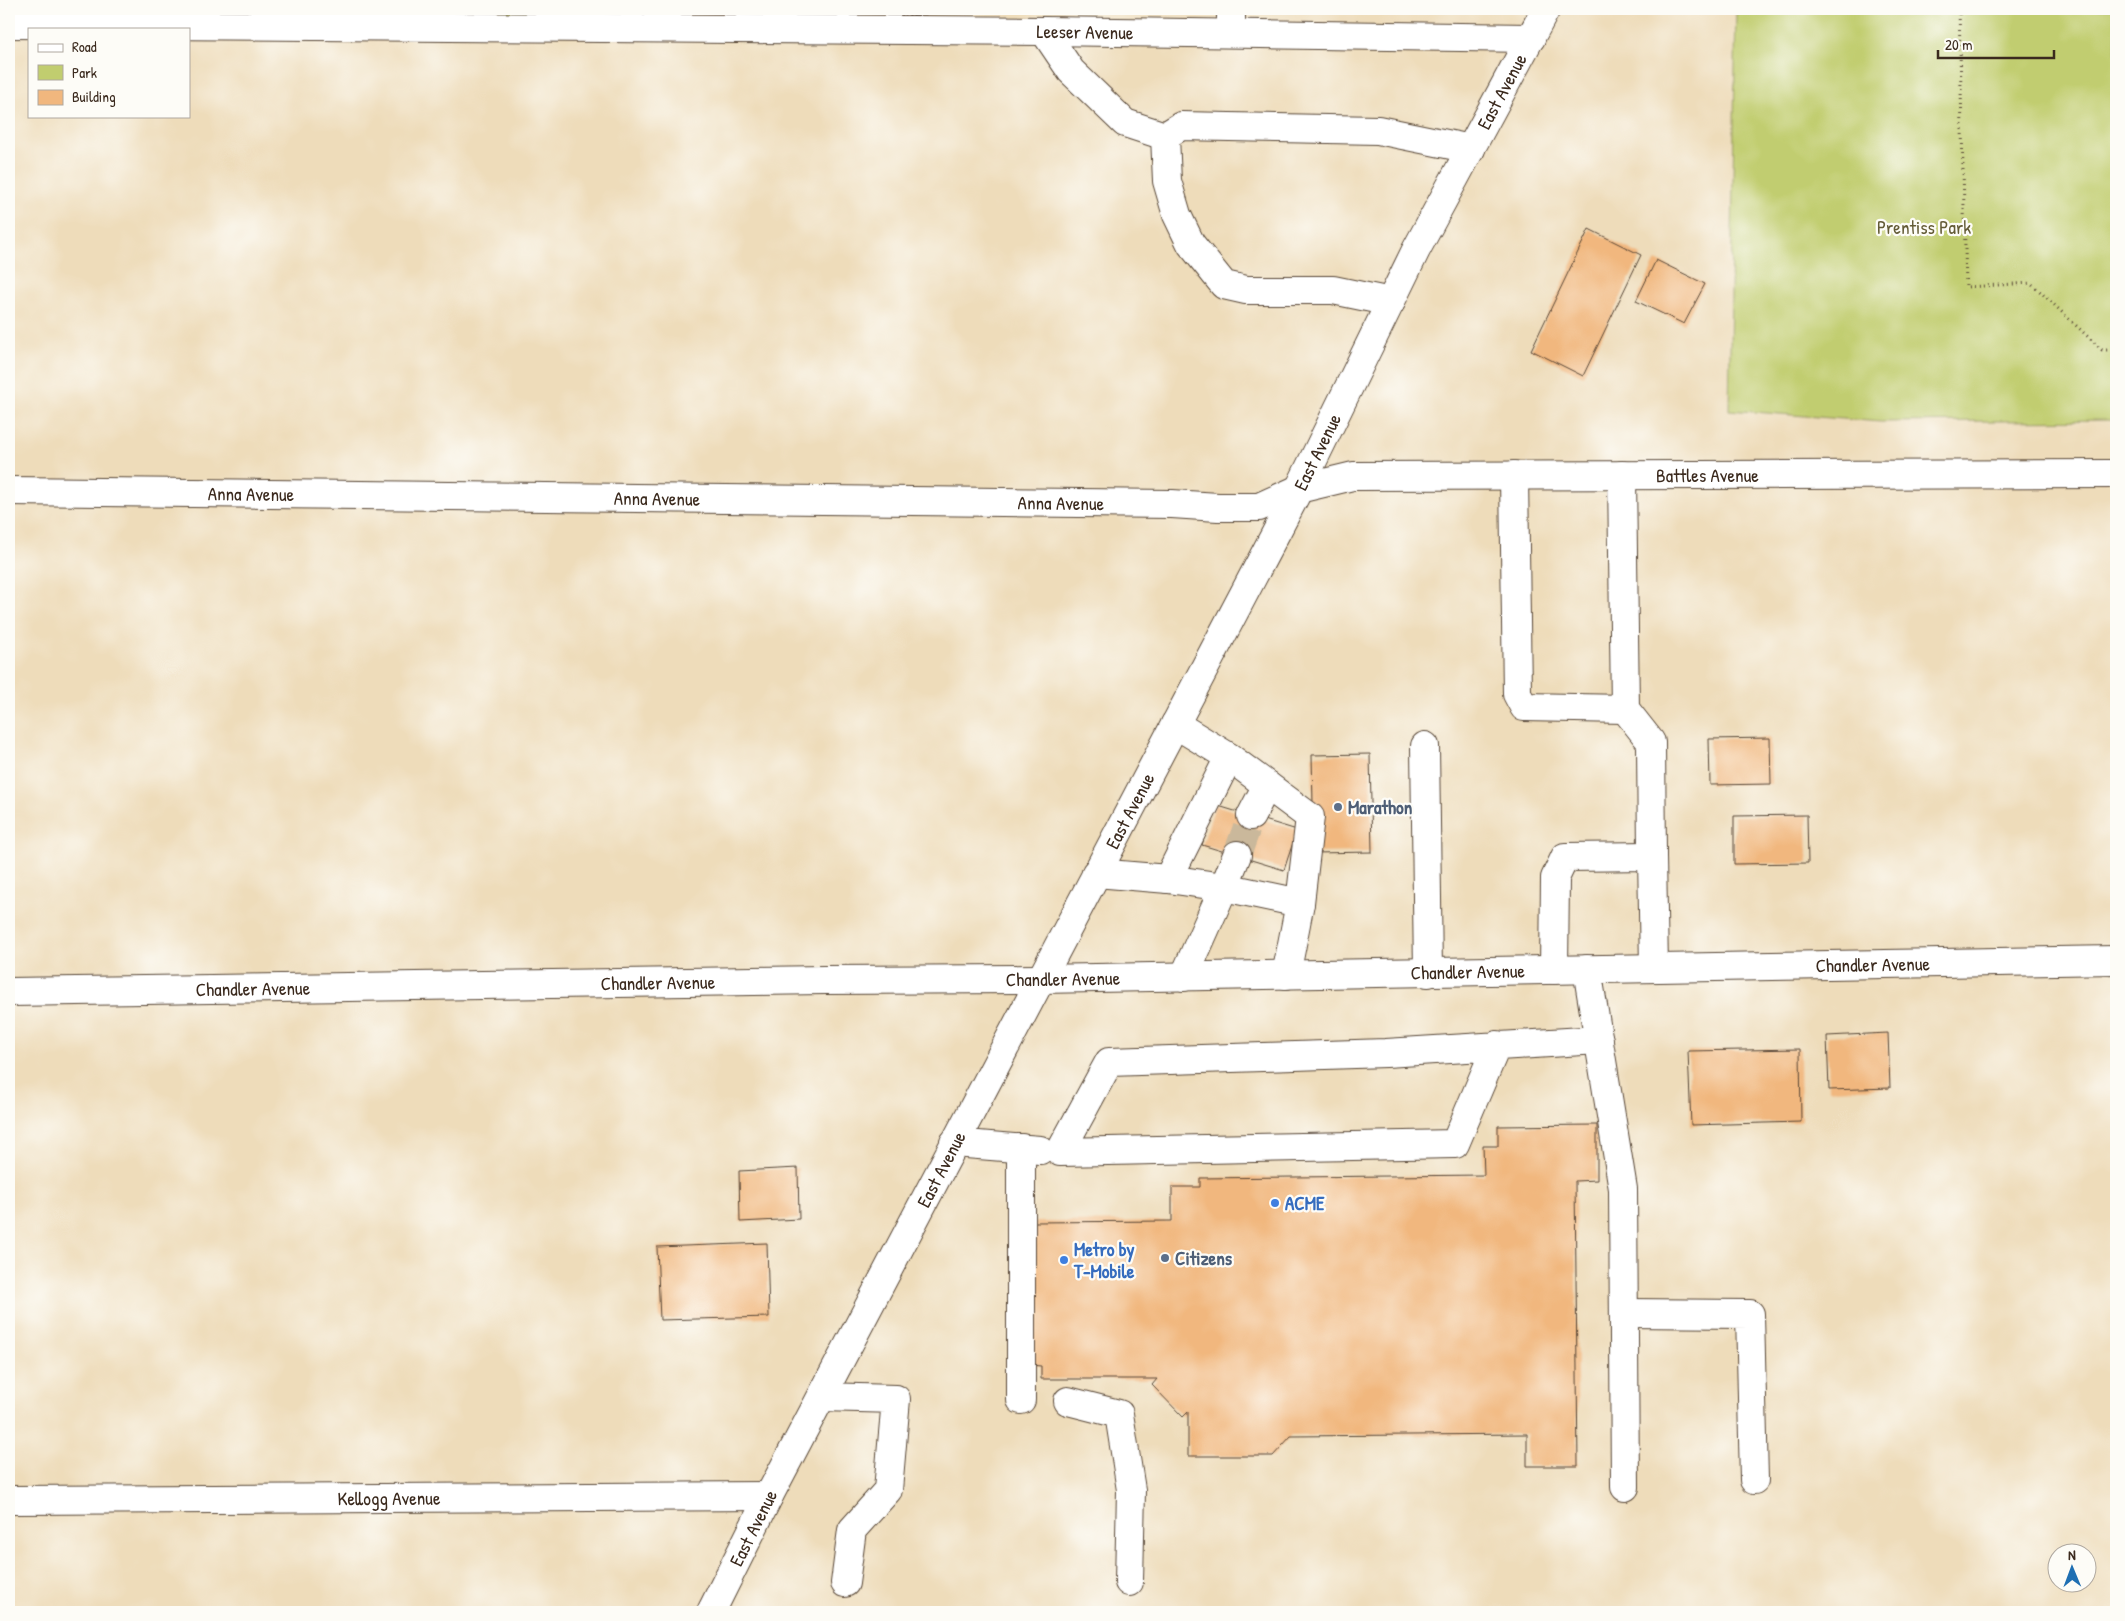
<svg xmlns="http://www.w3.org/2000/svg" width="2125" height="1621" font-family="'Patrick Hand',sans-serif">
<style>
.green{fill:#c1cd6f;stroke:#7e7c46}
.building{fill:#f1b77e}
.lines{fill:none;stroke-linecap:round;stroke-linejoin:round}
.minor-tunnel{stroke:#cab89b;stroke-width:28;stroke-dasharray:28 14;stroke-linecap:butt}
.minor-casing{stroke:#564535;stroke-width:30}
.major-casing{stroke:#564535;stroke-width:30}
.path{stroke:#564535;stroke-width:3;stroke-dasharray:1 4;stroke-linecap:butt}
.minor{stroke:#fff;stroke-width:28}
.major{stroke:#fff;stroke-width:28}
.service-dot{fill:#5c6f8a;stroke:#fdfcf7;stroke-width:2}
.shop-dot{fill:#3f7fe0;stroke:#fdfcf7;stroke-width:2}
.labels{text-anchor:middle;stroke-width:4.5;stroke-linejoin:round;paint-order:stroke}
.street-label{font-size:19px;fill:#3b2a1e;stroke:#fdfcf7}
.park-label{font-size:19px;fill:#635b36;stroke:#fdfcf7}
.service-label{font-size:19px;font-weight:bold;fill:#4e5e75;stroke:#fdfcf7;text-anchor:start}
.shop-label{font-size:19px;font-weight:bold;fill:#366cbe;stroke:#fdfcf7;text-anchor:start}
</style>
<rect width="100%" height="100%" fill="#fdfcf7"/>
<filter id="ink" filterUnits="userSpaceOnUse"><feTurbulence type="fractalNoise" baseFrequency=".02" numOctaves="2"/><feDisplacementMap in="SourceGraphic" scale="10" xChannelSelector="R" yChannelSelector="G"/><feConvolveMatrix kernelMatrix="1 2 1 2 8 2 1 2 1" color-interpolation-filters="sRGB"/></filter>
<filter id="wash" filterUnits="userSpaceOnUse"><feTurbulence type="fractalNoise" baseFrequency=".0096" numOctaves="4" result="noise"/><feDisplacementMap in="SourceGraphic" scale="20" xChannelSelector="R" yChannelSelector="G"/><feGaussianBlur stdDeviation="1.12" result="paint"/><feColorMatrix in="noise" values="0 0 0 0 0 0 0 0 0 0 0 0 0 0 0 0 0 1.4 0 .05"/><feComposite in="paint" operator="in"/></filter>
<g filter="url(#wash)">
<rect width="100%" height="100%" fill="#eedcba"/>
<g class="green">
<path d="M9,9H581V15Z"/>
<path d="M1736,9H2116V420L1881,422L1729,410Z"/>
</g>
<g id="blocks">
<g class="building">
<path d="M1589,229L1641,255L1583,376L1531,350Z"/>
<path d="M1656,260L1705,284L1684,324L1636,301Z"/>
<path d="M1770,738L1771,784L1710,785L1709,739Z"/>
<path d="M1370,754L1372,852L1314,853L1312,755Z"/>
<path d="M1215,805L1297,830L1284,870L1202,845Z"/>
<path d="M1807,815L1808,863L1734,864V816Z"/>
<path d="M1888,1033L1890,1088L1829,1090L1827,1036Z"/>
<path d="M1800,1049L1801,1122L1691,1125L1688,1051Z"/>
<path d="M1597,1125V1180L1575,1181L1578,1466H1527V1434L1291,1436L1273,1456H1188V1412L1183,1417L1152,1385L1157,1379H1041V1366L1030,1365L1034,1222L1172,1221V1187H1200V1178L1484,1175L1483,1146H1498V1126Z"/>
<path d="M798,1168L799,1219L740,1222L739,1171Z"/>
<path d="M767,1243L769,1317L660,1320L657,1247Z"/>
</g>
</g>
</g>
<g filter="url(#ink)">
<use href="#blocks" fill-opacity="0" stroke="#564535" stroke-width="1"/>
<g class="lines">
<path class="minor-tunnel" d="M1237,855L1251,816"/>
<defs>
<g id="minor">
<path id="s1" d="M9,24L1044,31L1531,38"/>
<path d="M1044,31L1071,71L1125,123L1165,136"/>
<path d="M1231,33V9"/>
<path d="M1391,302L1333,290H1246L1224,285L1191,244L1177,215L1167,181L1165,136L1181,126L1378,130L1471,149"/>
<path d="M1514,475L1517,694L1524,707L1625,709"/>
<path d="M1622,475L1625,709L1651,742L1652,856"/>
<path id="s2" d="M9,491L1172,504L1218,507H1259L1299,489L1353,476L2116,474"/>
<path d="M1425,746L1428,973"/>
<path d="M1251,816L1267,785"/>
<path d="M1096,873L1168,879L1229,757L1175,724"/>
<path d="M1168,879L1224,887L1300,903L1310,817L1229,757"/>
<path d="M1587,969L1623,1189L1625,1487"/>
<path d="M1554,970L1555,878L1565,857L1652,856L1654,968"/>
<path d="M1286,975L1300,903"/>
<path d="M1184,977L1224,887L1237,855"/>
<path id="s3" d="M9,992L824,980L1040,979L2116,960"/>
<path d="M1497,1045L1455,1144L1060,1152L1109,1062L1386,1053L1599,1040"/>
<path d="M954,1143L1040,1150"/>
<path d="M1624,1313L1750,1314L1754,1480"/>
<path d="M822,1397L896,1399L888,1490L852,1530L845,1583"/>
<path d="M1021,1400V1148"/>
<path d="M1068,1401L1119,1414L1131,1490L1129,1582"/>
<path id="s4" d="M9,1500L769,1496"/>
</g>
<g id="major">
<path id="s5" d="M711,1612L769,1496L1299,489L1416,250L1546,9"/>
</g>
</defs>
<use href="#minor" class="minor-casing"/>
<use href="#major" class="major-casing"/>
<path class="path" d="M1959,9L1966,287L2031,283L2102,350H2116"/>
<use href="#minor" class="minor"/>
<use href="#major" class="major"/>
</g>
</g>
<g class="service-dot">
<circle cx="1338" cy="807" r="5"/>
<circle cx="1165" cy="1258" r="5"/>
</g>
<g class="shop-dot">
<circle cx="1275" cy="1203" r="5"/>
<circle cx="1064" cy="1260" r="5"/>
</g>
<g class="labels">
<g class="street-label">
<text dy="7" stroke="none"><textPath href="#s1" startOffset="1076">Leeser Avenue</textPath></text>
<text dy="7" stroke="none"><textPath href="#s5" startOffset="1714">East Avenue</textPath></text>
<text dy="7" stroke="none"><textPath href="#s5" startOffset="1309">East Avenue</textPath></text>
<text dy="7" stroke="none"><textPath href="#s2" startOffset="1704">Battles Avenue</textPath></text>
<text dy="7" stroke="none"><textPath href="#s2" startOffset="242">Anna Avenue</textPath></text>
<text dy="7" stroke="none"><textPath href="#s2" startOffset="648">Anna Avenue</textPath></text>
<text dy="7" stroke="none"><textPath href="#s2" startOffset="1052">Anna Avenue</textPath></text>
<text dy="7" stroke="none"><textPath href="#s5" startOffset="904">East Avenue</textPath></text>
<text dy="7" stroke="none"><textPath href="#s3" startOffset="1864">Chandler Avenue</textPath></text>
<text dy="7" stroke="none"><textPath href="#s3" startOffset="1459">Chandler Avenue</textPath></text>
<text dy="7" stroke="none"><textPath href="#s3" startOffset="1054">Chandler Avenue</textPath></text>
<text dy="7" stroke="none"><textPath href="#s3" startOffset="649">Chandler Avenue</textPath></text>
<text dy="7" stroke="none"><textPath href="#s3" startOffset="244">Chandler Avenue</textPath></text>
<text dy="7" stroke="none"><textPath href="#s5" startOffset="499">East Avenue</textPath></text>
<text dy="7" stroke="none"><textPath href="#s4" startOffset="380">Kellogg Avenue</textPath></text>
<text dy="7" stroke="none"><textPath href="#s5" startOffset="94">East Avenue</textPath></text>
</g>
<g class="park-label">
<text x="1924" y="234">Prentiss Park</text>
</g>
<g class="service-label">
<text x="1348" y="814">Marathon</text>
<text x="1175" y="1265">Citizens</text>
</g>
<g class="shop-label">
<text x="1285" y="1210">ACME</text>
<text x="1074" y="1256">Metro by<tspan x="1074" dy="22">T-Mobile</tspan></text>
</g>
</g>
<rect width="2125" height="1621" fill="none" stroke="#fdfcf7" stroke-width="30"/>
<rect x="28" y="28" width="162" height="90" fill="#fdfcf7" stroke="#afa8a0"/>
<rect x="38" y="44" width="25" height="8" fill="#ffffff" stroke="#afa8a0"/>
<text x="72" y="52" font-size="15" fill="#3b2a1e">Road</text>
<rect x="38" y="65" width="25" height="15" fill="#c1cd6f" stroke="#afa8a0"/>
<text x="72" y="78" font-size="15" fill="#3b2a1e">Park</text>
<rect x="38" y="90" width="25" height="15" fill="#f1b77e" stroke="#afa8a0"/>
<text x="72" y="102" font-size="15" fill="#3b2a1e">Building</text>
<g transform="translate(2072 1568) rotate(359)"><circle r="24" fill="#fdfcf7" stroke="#afa8a0"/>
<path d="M0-4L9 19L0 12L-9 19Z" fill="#1f6fb2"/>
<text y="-8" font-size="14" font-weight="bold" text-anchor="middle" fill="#3b2a1e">N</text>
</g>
<path d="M1938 50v8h116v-8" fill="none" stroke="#3b2a1e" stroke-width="2.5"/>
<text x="1945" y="50" font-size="15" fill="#3b2a1e" stroke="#fdfcf7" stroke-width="4" paint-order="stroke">20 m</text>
</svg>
